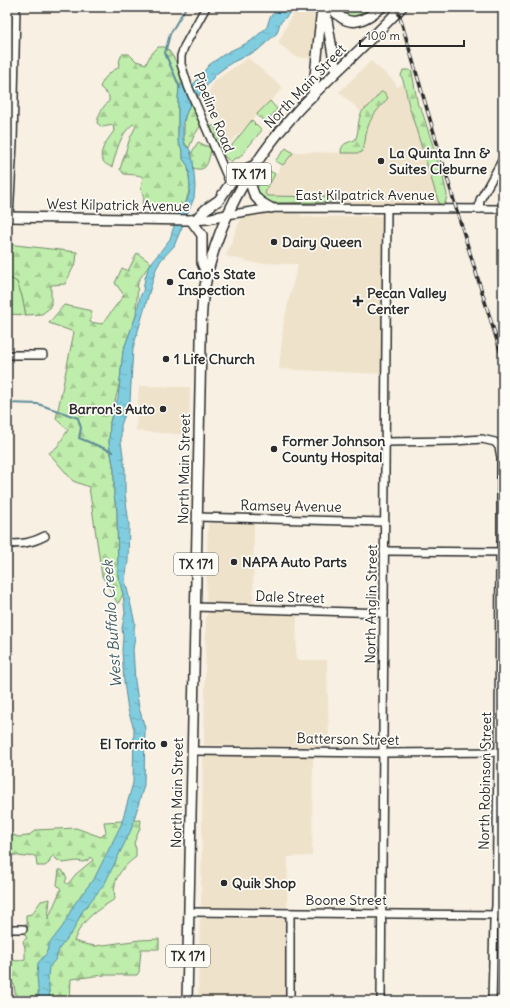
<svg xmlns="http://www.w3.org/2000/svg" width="510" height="1008" font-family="Delius,sans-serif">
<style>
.built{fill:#efe2ca}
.grass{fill:#bfedab;stroke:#758c6b}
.forest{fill:url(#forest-firs);stroke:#758c6b}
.water{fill:url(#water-ripples);stroke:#5e8c98}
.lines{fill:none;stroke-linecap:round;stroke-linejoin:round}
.stream{stroke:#5e8c98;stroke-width:2}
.minor-casing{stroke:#2b2b2b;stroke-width:10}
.major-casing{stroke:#2b2b2b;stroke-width:12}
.minor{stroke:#fdfcf7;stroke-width:7}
.major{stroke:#fdfcf7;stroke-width:9}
.rail-casing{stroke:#2b2b2b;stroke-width:3.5}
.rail{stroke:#fdfcf7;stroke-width:2;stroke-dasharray:6;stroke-linecap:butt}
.poi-dot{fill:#2b2b2b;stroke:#fdfcf7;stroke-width:1.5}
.labels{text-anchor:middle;stroke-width:3.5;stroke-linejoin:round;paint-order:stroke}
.shield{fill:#fdfcf7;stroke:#6a6a68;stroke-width:1}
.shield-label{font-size:13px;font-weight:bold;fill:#2b2b2b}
.street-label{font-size:14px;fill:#2b2b2b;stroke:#fdfcf7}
.poi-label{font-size:14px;font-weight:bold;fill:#2b2b2b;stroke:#fdfcf7;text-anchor:start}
.water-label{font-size:15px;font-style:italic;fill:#445c61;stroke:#fdfcf7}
</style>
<defs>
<pattern id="forest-firs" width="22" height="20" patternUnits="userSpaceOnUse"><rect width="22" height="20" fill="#bfedab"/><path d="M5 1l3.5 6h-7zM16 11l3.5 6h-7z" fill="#a4cb93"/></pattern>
<pattern id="water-ripples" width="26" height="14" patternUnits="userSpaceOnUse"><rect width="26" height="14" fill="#80cde0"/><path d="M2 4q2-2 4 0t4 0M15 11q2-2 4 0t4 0" fill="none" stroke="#6fb0c0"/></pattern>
</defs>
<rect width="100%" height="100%" fill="#f7f0e3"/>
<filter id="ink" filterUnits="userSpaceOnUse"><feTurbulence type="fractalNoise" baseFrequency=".025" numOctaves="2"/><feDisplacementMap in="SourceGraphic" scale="8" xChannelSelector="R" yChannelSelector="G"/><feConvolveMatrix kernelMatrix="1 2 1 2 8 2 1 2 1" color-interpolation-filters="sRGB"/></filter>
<g filter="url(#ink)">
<g class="built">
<path d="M296,7H317L318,17L313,59L296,57L278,43Z"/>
<path d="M248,58L283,88L227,146L217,125L220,123L218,117L214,119L205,99L214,81Z"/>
<path d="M371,61L395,82L397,87L403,83L411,114L440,205L267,203L263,194L285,160L292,152L359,153L364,114L339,92Z"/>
<path d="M246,214H300L303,217L382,216V374L279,369L284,320L298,264L254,263L226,256L238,225L242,218Z"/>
<path d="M139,386L190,387L189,435L136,431Z"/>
<path d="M210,523L254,524L253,604L210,603L206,602L208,524Z"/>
<path d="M209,612L297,615L296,660H327L329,747L204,745L206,616Z"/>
<path d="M204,756H313L312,856L288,857L287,907H204L201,906L203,760Z"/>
<path d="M202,918L288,919L287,1001H198L200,920Z"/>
</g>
<g class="grass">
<path d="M336,7H377C374,9 370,13 367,15C357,19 343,16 336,7Z"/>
<path d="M270,101L277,109L266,123L261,119L262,117L261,116L259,118L257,114Z"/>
<path d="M252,120L255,123L254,124L255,125L256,124L262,130L239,158H235L231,162C219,154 215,141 210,128L214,125L224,147L229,149Z"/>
<path d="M286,148L293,153L283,165L275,161Z"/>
<path d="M268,170L275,174L265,193L267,196L334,197L333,200L339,202L340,200L341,202L264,203L256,190Z"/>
<path d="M7,276L17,282L22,296L26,315L7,314Z"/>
</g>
<g class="forest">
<path d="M158,47H165C176,57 179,69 183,83L179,87L178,98V141L183,152V159L188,166L190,187L186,202L182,206L179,205L177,208L144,207L143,206L142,203L144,199L141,188L143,177C137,174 130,175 124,174L120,169L130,138L136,126L133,124C119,135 117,151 112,167C91,160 106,142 114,131L113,125L102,127L97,123C99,113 102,108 109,101V96L100,87C104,78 109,72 118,68L120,59L122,54H129L136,61L146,64L150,56Z"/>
<path d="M403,70H409L412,72L418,106L421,108L443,177L447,195L445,205L439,204C429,171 419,139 409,106C407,98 405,83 401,76Z"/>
<path d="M381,92H384L388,98C374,114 367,120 365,142C364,146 362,148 362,152L360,153H341C341,143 347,143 355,140L356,138C360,128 356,112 368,107Z"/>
<path d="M190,104L195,108L201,125L194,136L189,148C183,143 184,139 184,131C184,119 185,115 190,104Z"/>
<path d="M198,142L209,147L211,150C208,161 208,173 193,168L191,154Z"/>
<path d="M7,244L77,252L76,262L65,284L51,285V307L42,314L26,315L22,296L17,282L7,276Z"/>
<path d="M137,253L151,263L138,281L136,316L123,351L120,381L110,422L109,443L114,470V496L117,510L118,576L123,594L118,604L102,576L89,487L73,481L49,453L57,447L68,430L56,419L74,332L49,323L64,305L92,311L90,322L102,324L124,295L115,283L122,268L128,271Z"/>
<path d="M141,820L140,828L134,843L136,849V857C120,869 112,880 115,899C96,911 82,919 74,941L84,944L96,946L140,940L159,939V949H141L139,972L137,975H104L71,979L70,1001H16L14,984L7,982V959L17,961L25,959V948L23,941L27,938L24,933L28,927L26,921V915L32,914L41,901L50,899L48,919L61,889L57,885L59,870H62L67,878L65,882L68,884L76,874L93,860L90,857L88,860L83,862L77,861L63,863L56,859L54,855L50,859V862L45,866H37L36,857L32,855L25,857L7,854V832L18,837L28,836L36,830L76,828L101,837L106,832L104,822Z"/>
</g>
<path class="water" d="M279,7H292L288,15L280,23L277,33L258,50L231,63L216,74L198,97L190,104L183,122V139L185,145L190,150L193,161L195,186L194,198L174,246L161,260L156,269L133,348L130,401L121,425V442L125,469V494L129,524L128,561L125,580L135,623L134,629L135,638L133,649L135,681L139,708L145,728L144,785L131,830L105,883L82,912L73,931L59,949L56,959L49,967L48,977L50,1001H39L37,976L38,963L46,954L49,944L63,926L73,906L95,877L121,825L133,783L134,729L128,710L124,682L122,650L123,637L122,628L125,613L123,594L118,576L117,510L114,496V470L109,443L110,422L118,398L123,351L136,316L140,297L143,291L145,278L149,266L170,239L180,207L186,202L189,195L190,187L188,166L183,159V152L178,141V98L179,87L183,83L188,91L209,65L226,53L251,41L267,27L270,17Z"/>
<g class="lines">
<g class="stream">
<path d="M180,88L165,53L170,34L186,7"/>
<path d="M7,403L38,404L78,418L81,428L79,438L113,452"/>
</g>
<defs>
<g id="minor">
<path d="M206,7L184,47L181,56V64L188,86L230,183"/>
<path d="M479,209L480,200L503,159"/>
<path d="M227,215L271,208L503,209"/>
<path d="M9,217L13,143L16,7"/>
<path d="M7,355H43"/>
<path d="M386,442L454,441L482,439L495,442L499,447L501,457V546L500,557L499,745L498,760L496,906L494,921L492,1001"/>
<path d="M197,517L385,522"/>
<path d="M7,544C23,544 31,543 45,536"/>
<path d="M384,551L503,552"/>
<path d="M195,607L384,613"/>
<path d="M192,751L383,753L502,752"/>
<path d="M189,912L503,915"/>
<path d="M7,929H23"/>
<path d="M290,1001V913"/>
<path d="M381,1001L387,208"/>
</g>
<g id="major">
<path d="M331,7C348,30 363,22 382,7"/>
<path d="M325,9L336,72"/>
<path d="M313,96L322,7"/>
<path d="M248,174C254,194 251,198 271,208"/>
<path d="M7,217L191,220L207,219L227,215"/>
<path d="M191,220L202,235V263L207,275"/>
<path d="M195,220L206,209L219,200L237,173L255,165"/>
<path d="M187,1001L201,343C201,325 201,308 204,291C215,225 249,165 293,116C299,108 307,101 314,94C343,65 374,37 402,7"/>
</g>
</defs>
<use href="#minor" class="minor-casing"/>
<use href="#major" class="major-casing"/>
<use href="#minor" class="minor"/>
<use href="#major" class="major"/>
<defs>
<path id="rail" d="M397,7L456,208L503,360"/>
</defs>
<use href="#rail" class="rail-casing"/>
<use href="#rail" class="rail"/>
</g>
</g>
<g class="poi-dot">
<circle cx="381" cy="161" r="4"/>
<circle cx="274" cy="242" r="4"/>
<circle cx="170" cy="282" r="4"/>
<path d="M356 295h4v4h4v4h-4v4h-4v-4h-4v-4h4z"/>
<circle cx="166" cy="359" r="4"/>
<circle cx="163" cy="409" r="4"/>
<circle cx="274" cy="449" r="4"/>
<circle cx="234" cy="562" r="4"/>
<circle cx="164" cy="744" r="4"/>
<circle cx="224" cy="883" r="4"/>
</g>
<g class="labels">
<g class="shield">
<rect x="227" y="163" width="44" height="22" rx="3"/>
<rect x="174" y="553" width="44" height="22" rx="3"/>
<rect x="166" y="945" width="44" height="22" rx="3"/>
</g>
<g class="shield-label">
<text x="249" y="179">TX 171</text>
<text x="196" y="569">TX 171</text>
<text x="188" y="961">TX 171</text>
</g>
<g class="street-label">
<text transform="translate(305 86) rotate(-46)" y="5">North Main Street</text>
<text transform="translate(214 112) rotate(68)" y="5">Pipeline Road</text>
<text x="365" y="200">East Kilpatrick Avenue</text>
<text transform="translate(118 205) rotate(1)" y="5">West Kilpatrick Avenue</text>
<text transform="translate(184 469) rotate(-89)" y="5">North Main Street</text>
<text transform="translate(291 506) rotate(1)" y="5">Ramsey Avenue</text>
<text transform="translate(290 597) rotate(2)" y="5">Dale Street</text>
<text transform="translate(371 604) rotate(-89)" y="5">North Anglin Street</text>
<text transform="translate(348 739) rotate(1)" y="5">Batterson Street</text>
<text transform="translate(485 781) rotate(-89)" y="5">North Robinson Street</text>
<text transform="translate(177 793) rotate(-89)" y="5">North Main Street</text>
<text x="346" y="905">Boone Street</text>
</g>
<g class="poi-label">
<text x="389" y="158">La Quinta Inn &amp;<tspan x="389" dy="16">Suites Cleburne</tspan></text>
<text x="282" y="247">Dairy Queen</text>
<text x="178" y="279">Cano's State<tspan x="178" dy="16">Inspection</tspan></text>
<text x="367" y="298">Pecan Valley<tspan x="367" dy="16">Center</tspan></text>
<text x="174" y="364">1 Life Church</text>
<text x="155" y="414" text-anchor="end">Barron's Auto</text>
<text x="282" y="446">Former Johnson<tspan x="282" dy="16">County Hospital</tspan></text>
<text x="242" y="567">NAPA Auto Parts</text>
<text x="156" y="749" text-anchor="end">El Torrito</text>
<text x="232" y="888">Quik Shop</text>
</g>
<g class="water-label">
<text transform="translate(112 624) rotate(-94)" y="5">West Buffalo Creek</text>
</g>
</g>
<rect width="510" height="1008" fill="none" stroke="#fdfcf7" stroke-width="24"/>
<rect x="12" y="12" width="486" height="984" fill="none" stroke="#2b2b2b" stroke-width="1.5" filter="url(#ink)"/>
<path d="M360 40v6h104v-6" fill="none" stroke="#2b2b2b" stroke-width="2"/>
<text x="366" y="40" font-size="12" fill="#2b2b2b" stroke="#fdfcf7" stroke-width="3" paint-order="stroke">100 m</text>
</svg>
